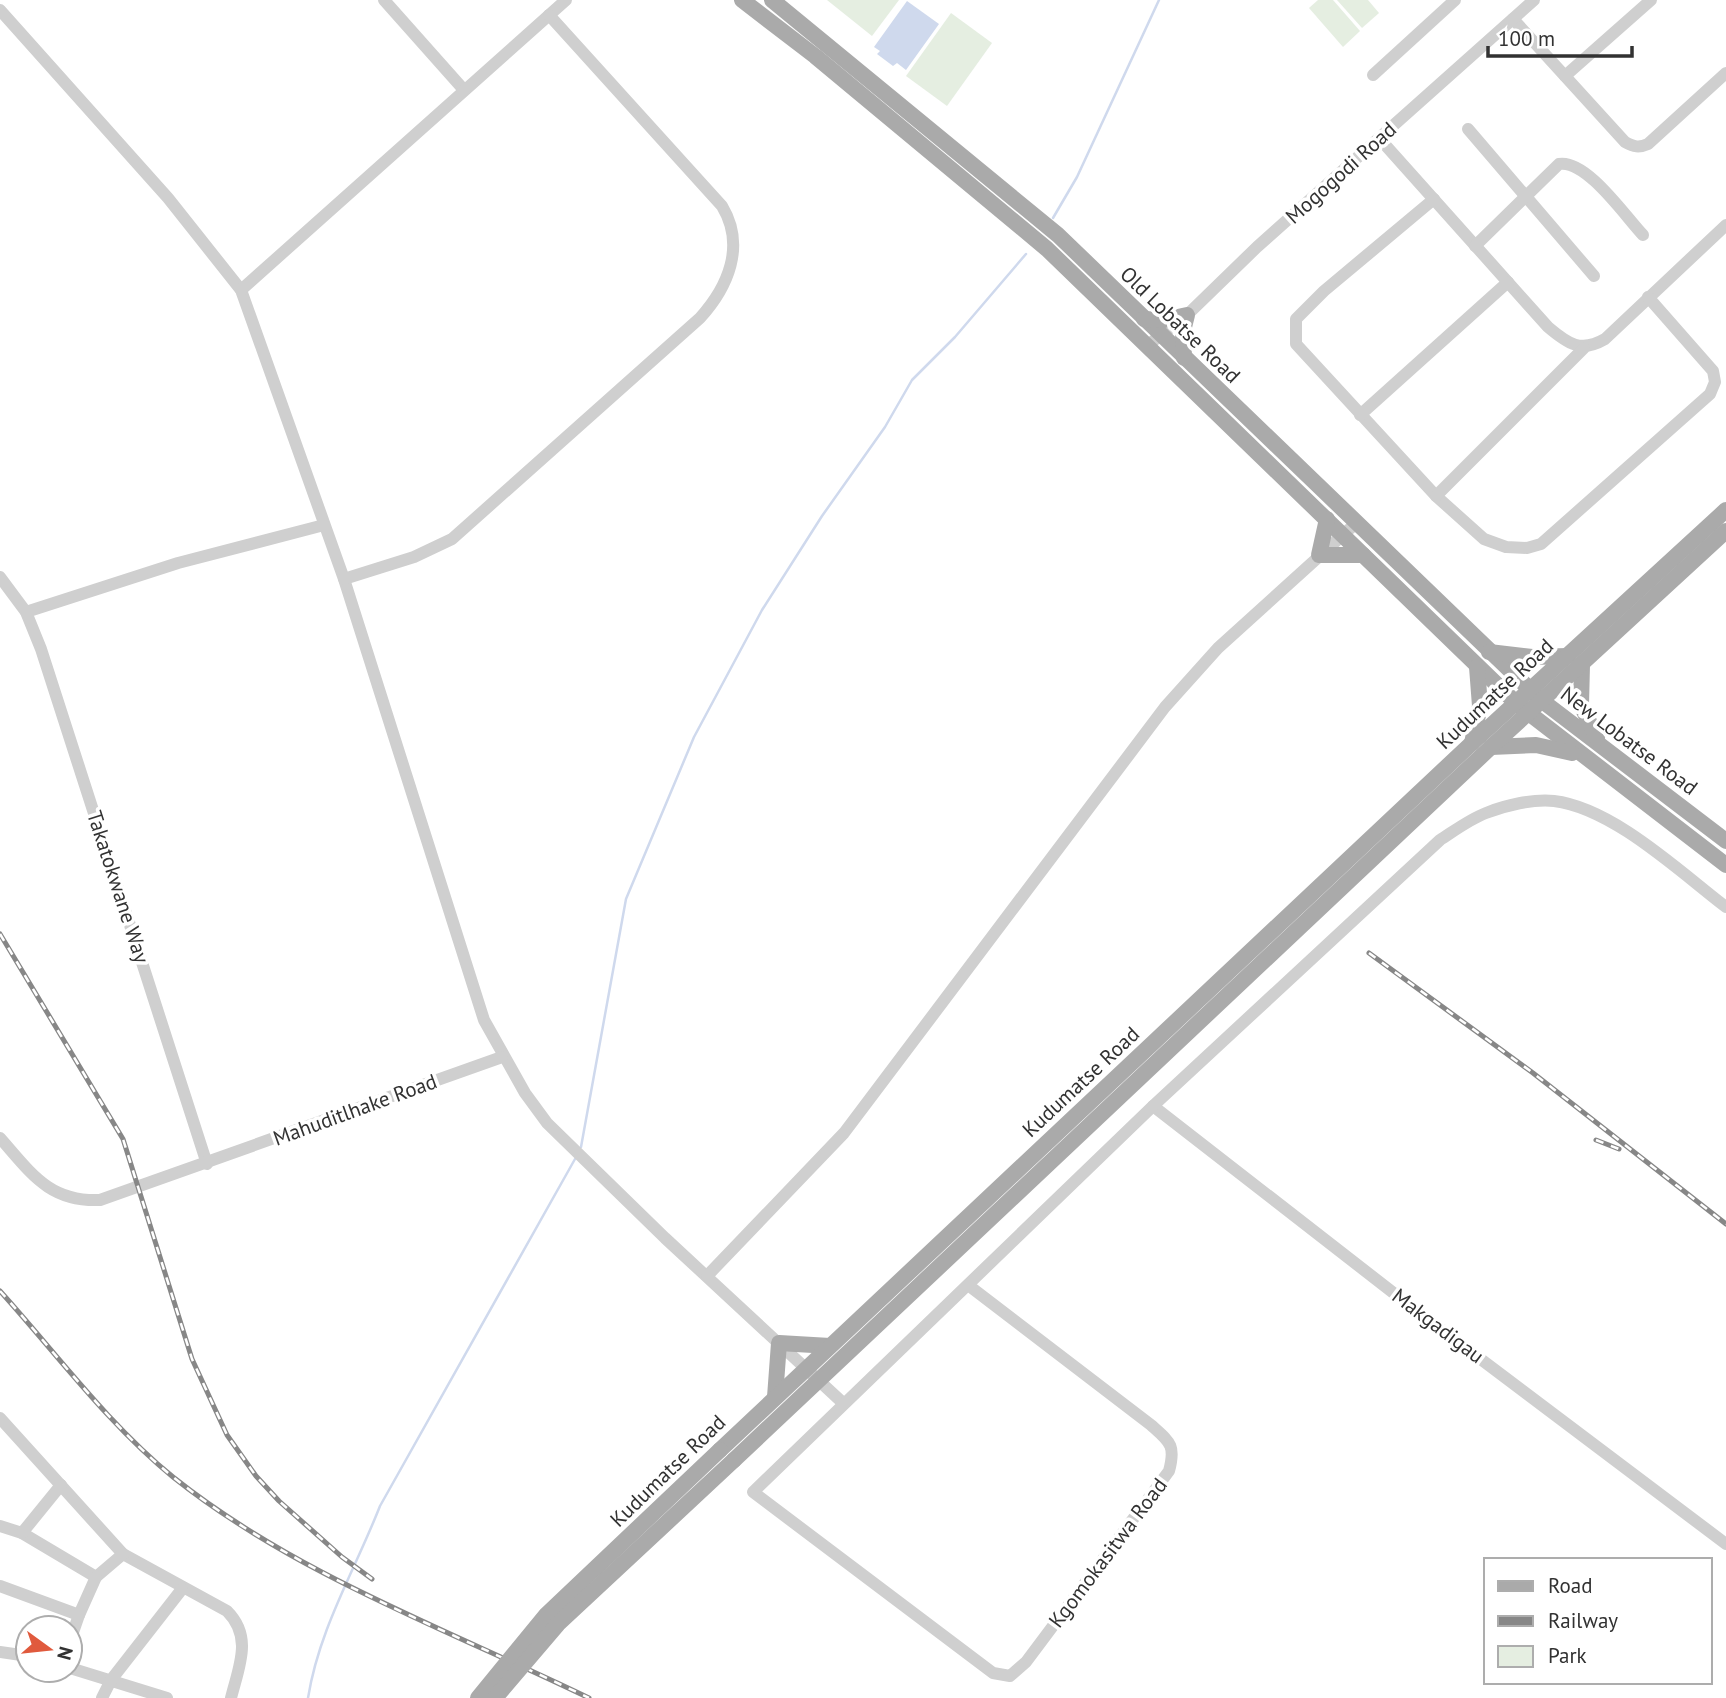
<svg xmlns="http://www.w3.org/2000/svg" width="1726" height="1698" font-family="'PT Sans',sans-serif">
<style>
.green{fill:#e5eee1}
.water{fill:#cfd9ed}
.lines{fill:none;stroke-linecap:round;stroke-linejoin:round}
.stream{stroke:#cfd9ed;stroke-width:2.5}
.minor{stroke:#cfcfcf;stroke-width:12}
.major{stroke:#aaa;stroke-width:16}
.rail-casing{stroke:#878787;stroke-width:5}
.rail{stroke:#fff;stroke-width:2.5;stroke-dasharray:8;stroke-linecap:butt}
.major-bridge{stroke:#aaa;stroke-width:16}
.labels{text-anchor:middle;stroke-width:7;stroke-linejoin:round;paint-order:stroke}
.street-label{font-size:21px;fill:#323232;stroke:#fff}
</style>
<rect width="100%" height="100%" fill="#fff"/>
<g class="green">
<path d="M827,0H899L872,36Z"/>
<path d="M1318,0H1333L1360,31L1343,47L1309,8Z"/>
<path d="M1337,0H1368L1379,13L1362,28Z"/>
<path d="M951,13L992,43L947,106L906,76Z"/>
</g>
<path class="water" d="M907,1L939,24L906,70L897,63L893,66L877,54L880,51L874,47Z"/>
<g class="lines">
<g class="stream">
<path d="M1053,218L1077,177L1159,0"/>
<path d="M581,1147L626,899L694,737L762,610L822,516L885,427L912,380L955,337L1026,254"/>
<path d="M308,1698C319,1629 355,1570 380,1506L575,1159"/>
</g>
<g class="minor">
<path d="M384,0L464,90"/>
<path d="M0,10L168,198L241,290L344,579L484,1020L525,1093L547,1123L665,1238L843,1403"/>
<path d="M1513,19L1625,142C1634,147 1639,148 1648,144L1726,73"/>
<path d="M1373,75L1455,0"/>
<path d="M1565,76L1651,0"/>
<path d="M1468,129L1594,276"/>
<path d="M1379,138L1548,327C1568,344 1581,353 1605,339L1726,225"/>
<path d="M1434,199L1324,291L1296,319V344L1436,496L1484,539L1506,547L1527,548L1541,544L1710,394L1715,382L1713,371L1648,297"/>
<path d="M1475,246L1559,164C1586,159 1625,216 1643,235"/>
<path d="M241,290L566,0"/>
<path d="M1148,345L1187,315L1257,247L1534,0"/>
<path d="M1360,415L1508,282"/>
<path d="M1436,496L1584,348"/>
<path d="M0,577L26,612L41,649L207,1164"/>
<path d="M344,579L414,557L452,539L700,318C728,287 746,246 722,206L549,15"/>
<path d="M26,612L178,563L324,525"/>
<path d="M1153,1106L1409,1305L1726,1544"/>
<path d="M0,1138C31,1173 49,1202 100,1200L502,1057"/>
<path d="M707,1276L844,1133L1165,707L1218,648L1355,524"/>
<path d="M968,1285L1151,1425C1170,1442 1176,1445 1169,1471L1026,1662L1010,1676L993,1673L753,1492L1153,1106L1440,840C1454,831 1470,819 1486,813C1506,805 1532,799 1554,801C1613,808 1680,872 1726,907"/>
<path d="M0,1418L123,1554L227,1611C253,1637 239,1666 231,1698"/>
<path d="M0,1526L22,1533L96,1577L123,1554"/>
<path d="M22,1533L61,1485"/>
<path d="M0,1586L79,1615L96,1577"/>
<path d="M70,1641L79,1615"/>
<path d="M0,1652L28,1656"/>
<path d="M70,1668L167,1698"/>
<path d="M102,1698L111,1680L182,1589"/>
</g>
<g class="major">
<path d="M742,0L815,56L1047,249L1517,704L1726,865"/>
<path d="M772,0L1058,235L1541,700L1726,841"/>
<path d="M1144,319L1164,320L1187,315L1183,331L1184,358"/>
<path d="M1327,519L1319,555H1363"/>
<path d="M1489,652L1532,657L1568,656"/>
<path d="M1582,665L1581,705L1597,738"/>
<path d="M1472,743L1480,706L1477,667"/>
<path d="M1491,747L1536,745L1572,753"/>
<path d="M775,1397L779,1343L830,1346"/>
<path d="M720,1450L1472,743L1726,510"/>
<path d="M734,1460L1491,747L1726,531"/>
</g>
<defs>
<g id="rail">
<path d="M0,934L123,1139L192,1359L227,1435L256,1476L279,1501L342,1557L372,1579"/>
<path d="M1369,953L1533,1073L1726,1224"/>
<path d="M1596,1140L1619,1149"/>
<path d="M0,1291C56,1353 108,1424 173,1477C296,1575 449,1630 589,1698"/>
</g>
</defs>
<use href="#rail" class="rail-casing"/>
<use href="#rail" class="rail"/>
<g class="major-bridge">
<path d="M478,1698L546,1615L720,1450"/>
<path d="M495,1698L558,1624L734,1460"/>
</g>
</g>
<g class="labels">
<g class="street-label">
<text transform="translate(1341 173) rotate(-42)" y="7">Mogogodi Road</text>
<text transform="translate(1180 325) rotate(44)" y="7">Old Lobatse Road</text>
<text transform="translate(1495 694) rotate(-43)" y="7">Kudumatse Road</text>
<text transform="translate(1629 741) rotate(37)" y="7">New Lobatse Road</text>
<text transform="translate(118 887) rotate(72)" y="7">Takatokwane Way</text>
<text transform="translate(1081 1082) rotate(-43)" y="7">Kudumatse Road</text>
<text transform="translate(355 1110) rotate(-20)" y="7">Mahuditlhake Road</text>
<text transform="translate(1438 1326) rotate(37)" y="7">Makgadigau</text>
<text transform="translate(668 1471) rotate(-44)" y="7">Kudumatse Road</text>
<text transform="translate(1108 1553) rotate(-53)" y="7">Kgomokasitwa Road</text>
</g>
</g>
<rect x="1484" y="1558" width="228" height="126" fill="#ffffff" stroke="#adadad" stroke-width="2"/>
<rect x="1498" y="1581" width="35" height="10" fill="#aaaaaa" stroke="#adadad" stroke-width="2"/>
<text x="1548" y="1593" font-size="21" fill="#323232">Road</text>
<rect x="1498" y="1616" width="35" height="10" fill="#878787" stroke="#adadad" stroke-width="2"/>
<text x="1548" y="1628" font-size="21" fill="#323232">Railway</text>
<rect x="1498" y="1646" width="35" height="21" fill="#e5eee1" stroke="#adadad" stroke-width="2"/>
<text x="1548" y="1663" font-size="21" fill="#323232">Park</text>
<g transform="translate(49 1649) rotate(105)"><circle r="33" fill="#ffffff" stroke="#adadad" stroke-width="2"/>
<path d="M0-5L12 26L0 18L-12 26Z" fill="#e05a3d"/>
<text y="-10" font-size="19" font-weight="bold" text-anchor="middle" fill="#323232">N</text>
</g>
<path d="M1488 46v10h144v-10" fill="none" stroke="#323232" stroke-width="3.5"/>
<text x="1498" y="46" font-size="21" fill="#323232" stroke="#ffffff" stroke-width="5" paint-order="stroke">100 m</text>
</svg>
